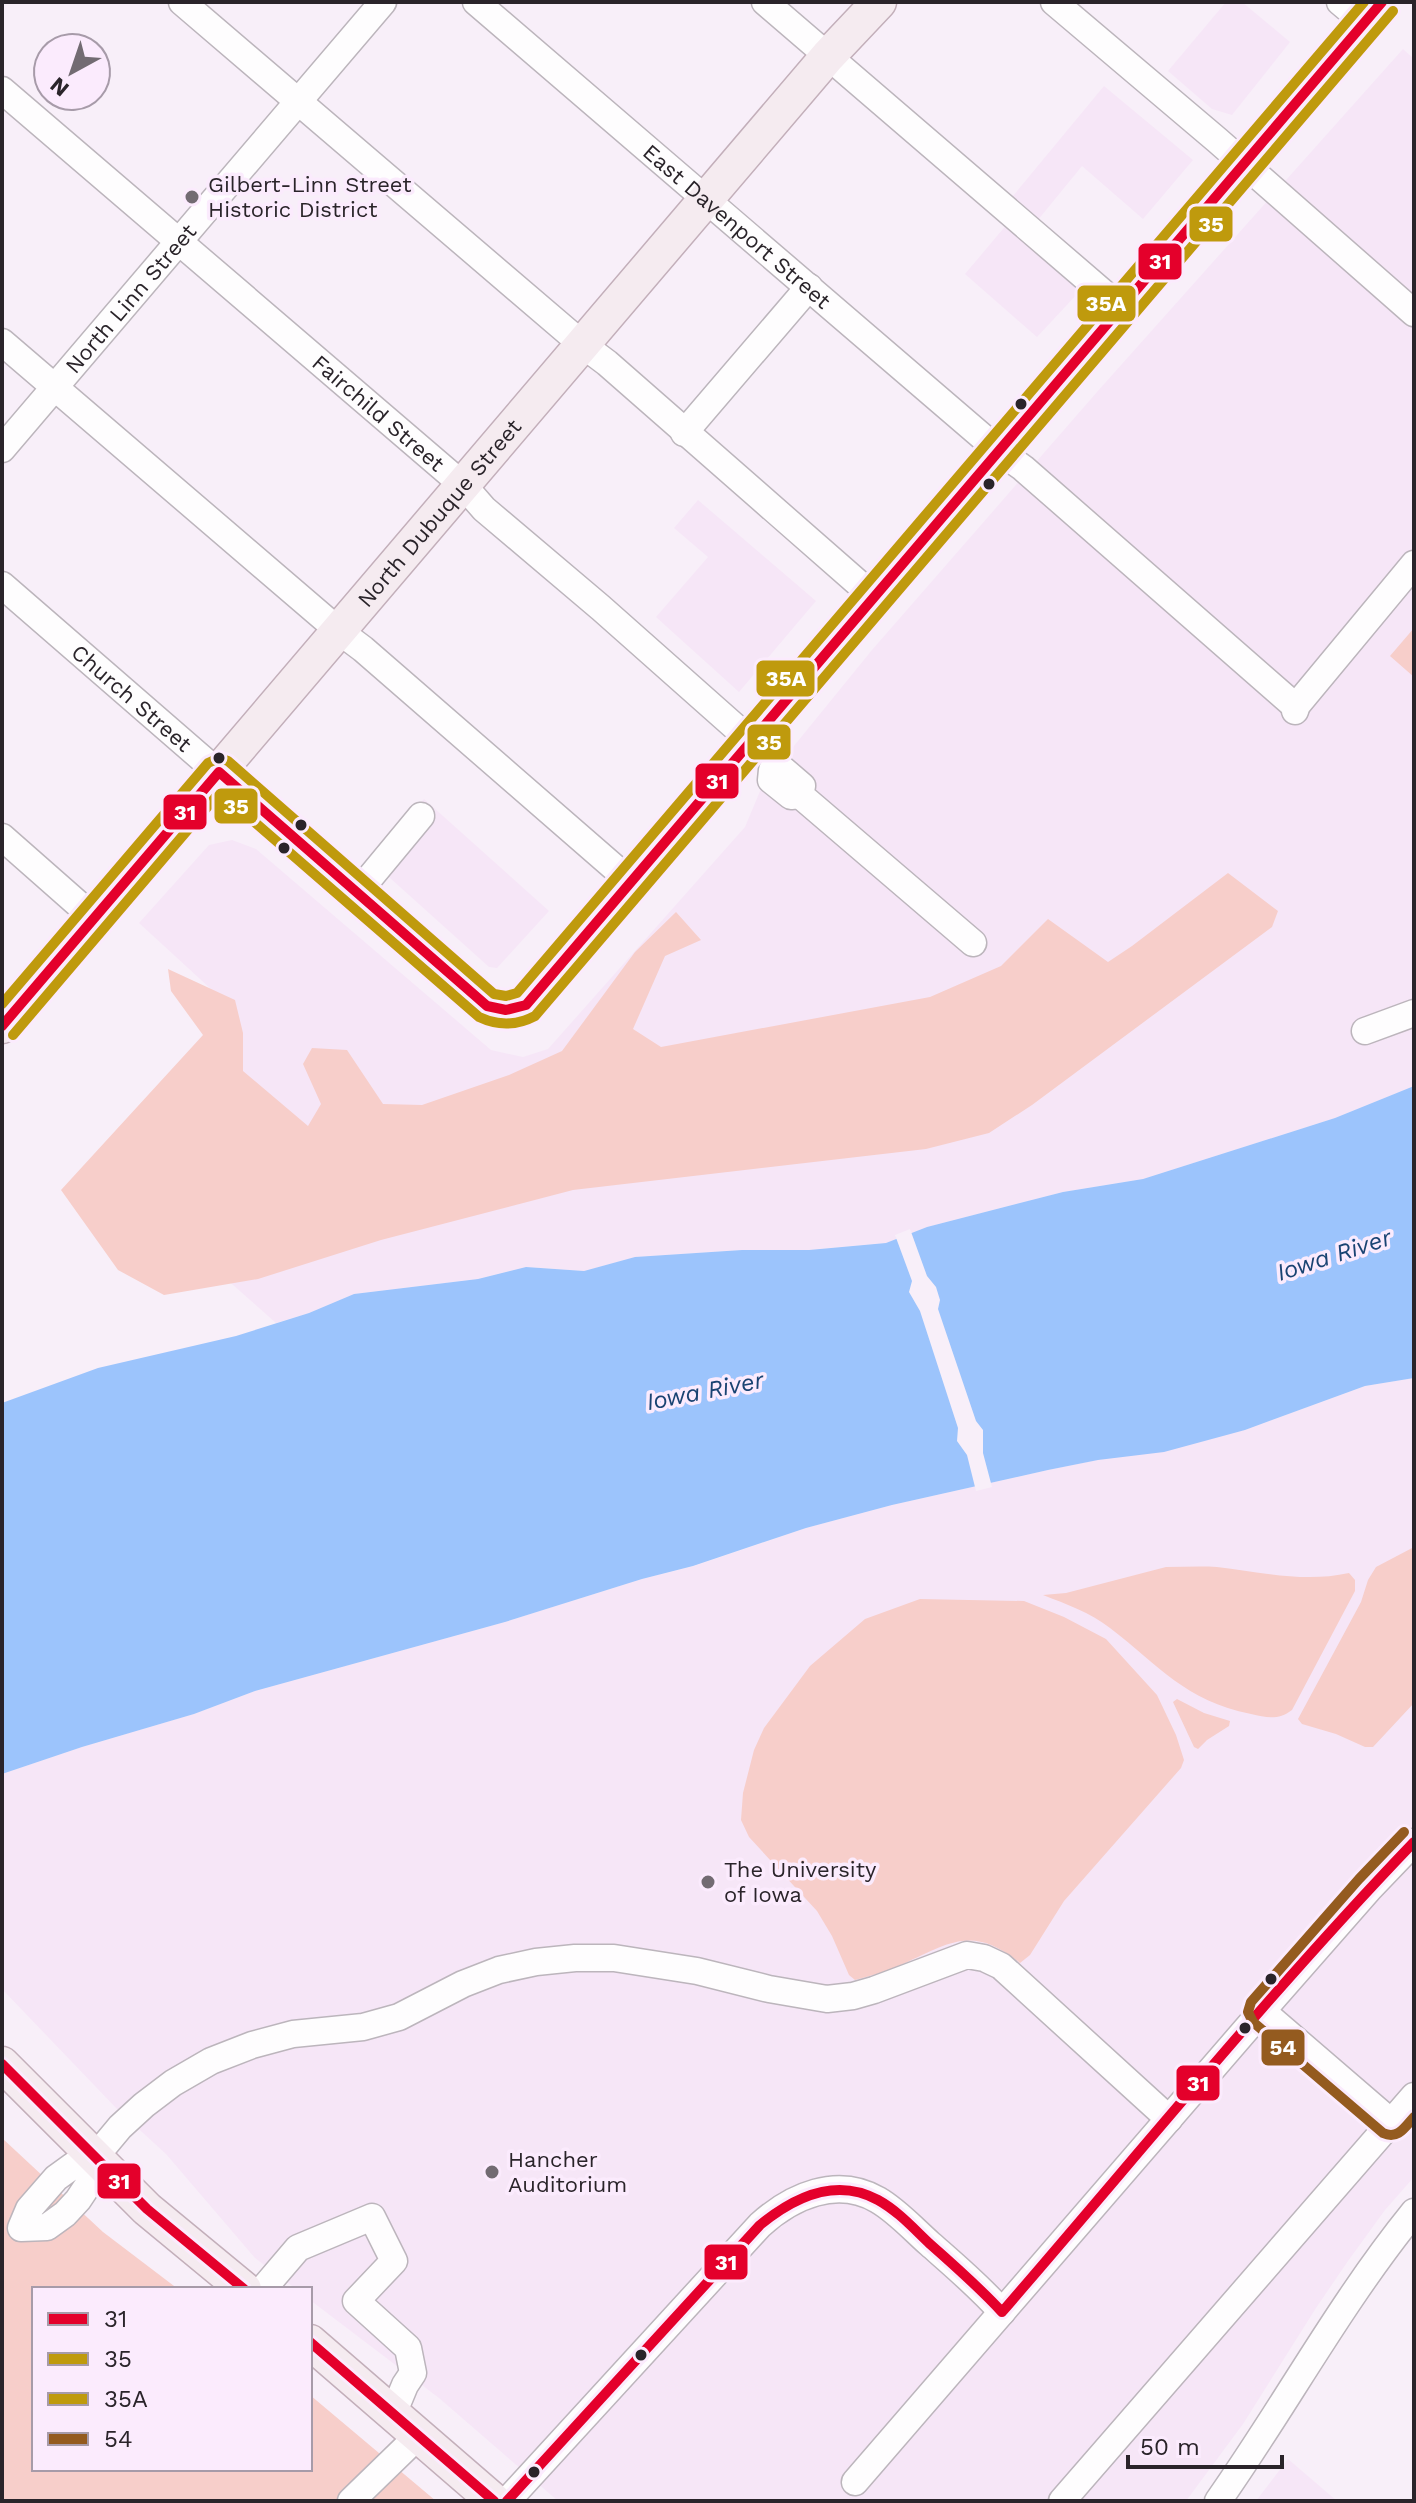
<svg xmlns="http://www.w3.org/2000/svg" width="1416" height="2503" font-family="'Work Sans',sans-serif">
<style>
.built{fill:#f6e6f7}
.green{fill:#f7ceca}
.water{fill:#9cc4fc}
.pier{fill:#f8eff9}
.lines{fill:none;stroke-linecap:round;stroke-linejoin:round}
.minor-casing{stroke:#bcb5bc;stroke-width:29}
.major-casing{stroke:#c3afba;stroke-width:37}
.minor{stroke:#fefdfe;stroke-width:26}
.major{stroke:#f5ebf0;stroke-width:34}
.bus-1-casing{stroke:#fbebfd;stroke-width:16}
.bus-2-casing{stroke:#fbebfd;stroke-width:16}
.bus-3-casing{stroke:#fbebfd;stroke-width:16}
.bus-4-casing{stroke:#fbebfd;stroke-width:16}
.bus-1{stroke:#e4002b;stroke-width:10}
.bus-2{stroke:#bf9a0d;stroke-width:10}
.bus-3{stroke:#bf9a0d;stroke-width:10}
.bus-4{stroke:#945b1f;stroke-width:10}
.poi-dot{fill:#726b72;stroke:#fbebfd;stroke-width:3}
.bus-dot{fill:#2a242a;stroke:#fbebfd;stroke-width:3}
.labels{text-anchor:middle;stroke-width:7;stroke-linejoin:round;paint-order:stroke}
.poi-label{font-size:22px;fill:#2a242a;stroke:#fbebfd;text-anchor:start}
.street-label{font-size:22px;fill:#2a242a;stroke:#fbebfd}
.water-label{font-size:24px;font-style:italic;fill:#194372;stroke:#fbebfd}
.line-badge{stroke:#fbebfd;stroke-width:3}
.badge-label{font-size:22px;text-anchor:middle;font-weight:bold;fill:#fff}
</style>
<rect width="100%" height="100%" fill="#f8eff9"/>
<g class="built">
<path d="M1226,2H1242L1290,42L1232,115L1212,109L1168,71Z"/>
<path d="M1403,49L1414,59V1086L1335,1118L1143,1179L1063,1192L927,1227L886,1243L809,1250H742L636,1257L584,1271L526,1267L478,1279L354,1294L309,1313L276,1323L101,1168L236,1012L139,923L209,845L232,840L256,849L491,1050L523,1057L548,1049L745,827L763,784L872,650L1097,392Z"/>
<path d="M1104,86L1193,160L1143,219L1082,166L1033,226L1094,276L1037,337L965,274L1008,223V202Z"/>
<path d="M698,500L816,601L739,692L656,617L708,557L674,528Z"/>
<path d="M424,799L549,911L497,968L489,967L370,860Z"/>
<path d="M1414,1378V2177L1385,2210L1348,2261L1316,2308L1243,2424L1186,2501H558L439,2398L310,2300V2289H296L255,2258L166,2154L118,2110L2,1989V1774L82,1747L194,1714L255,1691L505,1622L642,1579L694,1566L806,1528L892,1505L1048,1470L1245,1430L1365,1386Z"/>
<path d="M1288,2459L1337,2501H1256Z"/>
</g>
<g class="green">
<path d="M1414,628V677L1390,656Z"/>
<path d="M1228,873L1278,911L1272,927L1032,1105L989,1133L926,1149L573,1190L381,1240L258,1279L164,1295L118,1270L61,1190L203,1035L171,991L168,969L235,1000L243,1033V1071L308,1126L321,1104L303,1064L312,1048L347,1050L383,1104L422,1105L509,1075L562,1051L635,952L676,912L701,940L665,956L633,1029L661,1047L930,997L1001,966L1048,919L1108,962L1132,946Z"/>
<path d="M1414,1547V1703L1373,1747H1365L1336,1734L1302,1724L1298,1719L1361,1602L1368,1580L1376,1567Z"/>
<path d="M1166,1567C1183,1567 1200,1566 1217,1567C1261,1572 1304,1583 1349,1573L1355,1580V1591L1292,1710C1279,1720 1267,1718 1251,1714C1184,1700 1161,1667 1110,1628C1091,1613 1066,1604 1043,1595L1066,1593Z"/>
<path d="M920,1599L1024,1601L1064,1617L1106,1639L1157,1695L1176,1735L1184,1760L1181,1768L1064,1901L1030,1955L1020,1963C973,1925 951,1942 903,1964C887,1971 871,1976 855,1980L849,1975L832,1936L817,1911L749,1837L741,1820L743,1793L754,1750L764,1728L810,1666L865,1619Z"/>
<path d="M1177,1699L1204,1713L1230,1721L1229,1726L1207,1740L1198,1749L1194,1747L1173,1702Z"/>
<path d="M2,2138L103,2232L178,2289H34V2469H310V2395L436,2501H2Z"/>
</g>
<path class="water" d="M1414,1086V1378L1365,1386L1245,1430L1164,1452L1098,1460L1048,1470L892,1505L806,1528L693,1566L642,1579L505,1622L255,1691L194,1714L82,1747L2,1774V1403L98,1368L236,1336L309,1313L354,1294L478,1279L526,1267L584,1271L635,1257L742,1250H809L886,1243L927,1227L1063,1192L1143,1179L1335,1118Z"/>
<path class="pier" d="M910,1229L927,1276L936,1287L940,1300L938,1309L976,1421L983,1430V1453L992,1487L976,1491L967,1455L957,1441L958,1428L920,1311L909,1292L912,1281L895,1235Z"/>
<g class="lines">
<defs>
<g id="minor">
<path d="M182,2L583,345L607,363L874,597"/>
<path id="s1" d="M476,2L999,451L1023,468L1296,707"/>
<path d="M765,2L1121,308"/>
<path d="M1054,2L1217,140L1414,313"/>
<path d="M1340,2L1365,23"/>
<path id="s2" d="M2,90L464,486L484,509L601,608L751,741"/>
<path d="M2,342L339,631L363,649L631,882"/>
<path d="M684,433L809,287"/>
<path id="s3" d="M2,449L383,2"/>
<path id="s4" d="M2,585L487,1006C502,1012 511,1012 526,1005L1382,2"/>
<path d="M1295,711L1297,705L1414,564"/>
<path d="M800,795L802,786L781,768L772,770L771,780L791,796L800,795L973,943"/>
<path d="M2,837L94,918"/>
<path d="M358,892L421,816"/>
<path d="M1365,1031L1414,1013"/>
<path d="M1262,2011L1391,2122"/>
<path d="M95,2157L90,2182L78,2200L65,2214L47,2227L21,2228L29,2209L56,2178L74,2165L95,2157L120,2127L144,2105L173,2083L211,2061L252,2045L293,2034L363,2027L399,2017L463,1984L499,1970L536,1962L575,1958H614L697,1971L769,1989L827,1999L853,1996L874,1990L967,1955L984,1958L1001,1966L1169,2119"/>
<path d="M263,2289L298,2248L372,2217L394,2261L356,2301L408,2348L413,2373L405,2385L393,2414"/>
<path d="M855,2482L1262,2011L1370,1888L1414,1842"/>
<path d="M351,2501L419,2435"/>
<path d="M507,2501L760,2225C792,2196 837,2176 878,2200C897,2211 913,2229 930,2244C955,2266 980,2287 1002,2312"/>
<path d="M1062,2501L1414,2096"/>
<path d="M1218,2501C1285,2406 1340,2303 1414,2212"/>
</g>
<g id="major">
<path id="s5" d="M2,1026L828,56L879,2"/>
<path d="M2,2064L147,2209L244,2289"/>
<path d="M310,2342L494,2501"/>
</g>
</defs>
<use href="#minor" class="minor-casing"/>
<use href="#major" class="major-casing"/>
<use href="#minor" class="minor"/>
<use href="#major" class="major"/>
<defs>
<g id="bus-1">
<path d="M2,1026L219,772L487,1006L506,1010L526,1005L1382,2"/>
<path d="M2,2064L147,2209L244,2289"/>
<path d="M310,2342L494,2501"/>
<path d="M507,2501L760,2225C794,2197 836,2177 878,2200C898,2211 914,2229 930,2244C955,2266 980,2288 1002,2312C1138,2155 1270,1992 1414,1842"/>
</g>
<path id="bus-2" d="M13,1035L220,792L479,1017C498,1026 516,1026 535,1016L1393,11"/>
<path id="bus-3" d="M2,1004L208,763L219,758L228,761L494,994L506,996L517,993L1364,2"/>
<path id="bus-4" d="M1404,1832L1359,1879L1251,2002L1248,2012L1253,2022L1383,2133C1398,2140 1405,2127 1414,2117"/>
</defs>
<use href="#bus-1" class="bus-1-casing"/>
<use href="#bus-2" class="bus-2-casing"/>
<use href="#bus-3" class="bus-3-casing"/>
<use href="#bus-4" class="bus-4-casing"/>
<use href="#bus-1" class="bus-1"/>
<use href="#bus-2" class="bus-2"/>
<use href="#bus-3" class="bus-3"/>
<use href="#bus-4" class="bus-4"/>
</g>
<g class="poi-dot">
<circle cx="192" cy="197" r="8"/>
<circle cx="708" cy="1882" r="8"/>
<circle cx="492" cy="2172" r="8"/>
</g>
<g class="bus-dot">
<circle cx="1021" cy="404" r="7"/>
<circle cx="989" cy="484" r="7"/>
<circle cx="219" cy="758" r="7"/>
<circle cx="301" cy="825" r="7"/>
<circle cx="284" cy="848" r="7"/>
<circle cx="1271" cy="1979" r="7"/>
<circle cx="1245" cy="2028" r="7"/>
<circle cx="641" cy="2355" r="7"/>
<circle cx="534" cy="2472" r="7"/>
</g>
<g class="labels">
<g class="poi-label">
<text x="208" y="192">Gilbert-Linn Street<tspan x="208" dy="25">Historic District</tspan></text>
<text x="724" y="1877">The University<tspan x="724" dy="25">of Iowa</tspan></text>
<text x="508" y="2167">Hancher<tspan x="508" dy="25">Auditorium</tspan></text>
</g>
<g class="street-label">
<text dy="8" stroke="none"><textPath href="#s1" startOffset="344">East Davenport Street</textPath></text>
<text dy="8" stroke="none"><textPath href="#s3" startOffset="198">North Linn Street</textPath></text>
<text dy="8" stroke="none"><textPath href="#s2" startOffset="496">Fairchild Street</textPath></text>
<text dy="8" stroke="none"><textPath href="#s5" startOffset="674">North Dubuque Street</textPath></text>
<text dy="8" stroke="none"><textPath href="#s4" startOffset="172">Church Street</textPath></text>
</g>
<g class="water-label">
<text transform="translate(1334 1255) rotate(-18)" y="8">Iowa River</text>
<text transform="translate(705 1391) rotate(-11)" y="8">Iowa River</text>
</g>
</g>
<g class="line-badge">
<rect x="1188" y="205" width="46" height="38" rx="8" fill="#bf9a0d"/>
<rect x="1137" y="242" width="46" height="39" rx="8" fill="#e4002b"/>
<rect x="1076" y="284" width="61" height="39" rx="8" fill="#bf9a0d"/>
<rect x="755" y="659" width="61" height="39" rx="8" fill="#bf9a0d"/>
<rect x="746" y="723" width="46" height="38" rx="8" fill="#bf9a0d"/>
<rect x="694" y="762" width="46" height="38" rx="8" fill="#e4002b"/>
<rect x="213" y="787" width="46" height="38" rx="8" fill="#bf9a0d"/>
<rect x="162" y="793" width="46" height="38" rx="8" fill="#e4002b"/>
<rect x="1260" y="2028" width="46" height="39" rx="8" fill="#945b1f"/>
<rect x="1175" y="2064" width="46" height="38" rx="8" fill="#e4002b"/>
<rect x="96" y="2162" width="46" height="38" rx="8" fill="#e4002b"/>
<rect x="703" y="2243" width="46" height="38" rx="8" fill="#e4002b"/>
</g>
<g class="badge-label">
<text x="1211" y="232">35</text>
<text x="1160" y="269">31</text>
<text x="1106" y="311">35A</text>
<text x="786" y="686">35A</text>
<text x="769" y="750">35</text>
<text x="717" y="789">31</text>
<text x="236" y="814">35</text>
<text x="185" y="820">31</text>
<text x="1283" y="2055">54</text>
<text x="1198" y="2091">31</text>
<text x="119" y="2189">31</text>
<text x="726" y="2270">31</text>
</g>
<rect width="1416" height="2503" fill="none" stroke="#2a242a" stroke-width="8"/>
<rect x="32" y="2287" width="280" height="184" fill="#fbebfd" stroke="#a79ba9" stroke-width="2"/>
<rect x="48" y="2313" width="40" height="12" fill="#e4002b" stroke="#a79ba9" stroke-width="2"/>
<text x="104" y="2327" font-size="24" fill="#2a242a">31</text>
<rect x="48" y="2353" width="40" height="12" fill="#bf9a0d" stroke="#a79ba9" stroke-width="2"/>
<text x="104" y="2367" font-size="24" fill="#2a242a">35</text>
<rect x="48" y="2393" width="40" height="12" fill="#bf9a0d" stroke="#a79ba9" stroke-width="2"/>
<text x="104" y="2407" font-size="24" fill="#2a242a">35A</text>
<rect x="48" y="2433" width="40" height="12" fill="#945b1f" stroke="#a79ba9" stroke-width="2"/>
<text x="104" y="2447" font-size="24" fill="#2a242a">54</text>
<g transform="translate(72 72) rotate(220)"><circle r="38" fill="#fbebfd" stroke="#a79ba9" stroke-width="2"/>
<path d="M0-6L14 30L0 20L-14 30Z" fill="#726b72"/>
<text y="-12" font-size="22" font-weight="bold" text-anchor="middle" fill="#2a242a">N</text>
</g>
<path d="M1128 2455v12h154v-12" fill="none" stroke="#2a242a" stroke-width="4"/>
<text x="1140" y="2455" font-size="24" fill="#2a242a" stroke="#fbebfd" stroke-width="6" paint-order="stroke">50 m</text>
</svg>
